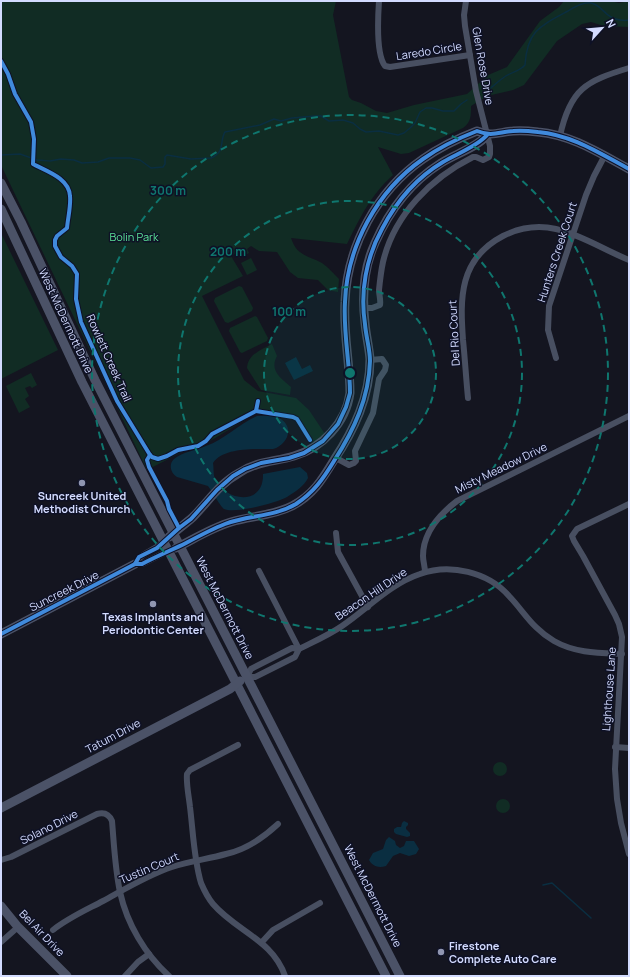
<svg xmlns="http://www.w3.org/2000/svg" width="630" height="977" font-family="Manrope,sans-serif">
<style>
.green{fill:#112c24}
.water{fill:#0a2e41}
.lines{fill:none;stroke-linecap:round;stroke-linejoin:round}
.stream{stroke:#0a2e41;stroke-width:1.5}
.street{stroke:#484f61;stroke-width:6}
.secondary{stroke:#4b5267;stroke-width:9}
.cycleway-casing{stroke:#0e1126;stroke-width:6}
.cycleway{stroke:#408adc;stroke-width:4}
.ring{fill:none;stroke:#0f766e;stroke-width:2;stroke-dasharray:7 5}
.poi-dot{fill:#9096b1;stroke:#0e1126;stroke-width:1.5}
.labels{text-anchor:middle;stroke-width:3;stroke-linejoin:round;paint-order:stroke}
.street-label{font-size:11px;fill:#d3dbff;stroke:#0e1126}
.park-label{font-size:11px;fill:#5be397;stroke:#0e1126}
.poi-label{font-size:11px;font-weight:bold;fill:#d3dbff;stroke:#0e1126}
.centre{fill:#0f766e;stroke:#0e1126;stroke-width:2}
.ring-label{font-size:12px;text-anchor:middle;font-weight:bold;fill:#0f766e;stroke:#0e1126;stroke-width:3;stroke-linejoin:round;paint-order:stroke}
</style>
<rect width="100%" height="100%" fill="#141520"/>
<g class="green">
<path d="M1,1H336L333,15L349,97L352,100L361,103L376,111L387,113L414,105L467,94L488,75L507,67L540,21L559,7L564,1H610L619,3L629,1V27L604,26L591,22L582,24L557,41L524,85L513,90L487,96L471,106C471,116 471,122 463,128L409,153L401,154L378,147L393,175C370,196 361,216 347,244L291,238C297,256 307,255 322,263C328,267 334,274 339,279L338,292L328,290L318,280L298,278L290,272L277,252L259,251L251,246L247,249L249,253L239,258L236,253L231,256L243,276L202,296L244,380L258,391L296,398L309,410L325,434L314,443H310L294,420L257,413L205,444L180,453L147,470L1,165Z"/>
<path d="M1,233L58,350L1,379Z"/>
<path d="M251,258L257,270L247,275L241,263Z"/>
<path d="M239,286L242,287L253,308L252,311L228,323L225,322L214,301L215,298Z"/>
<path d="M255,316L257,317L268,338L267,341L242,353L240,352L229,331L230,328Z"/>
<path d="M272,344L277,356C269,371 281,378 291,387L290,395L261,390L247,368C248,354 261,350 272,344Z"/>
<path d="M31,373L37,385L32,388L30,386L25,388L29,396L25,399L30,407L19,413L6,386Z"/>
<circle cx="500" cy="769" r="7"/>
<circle cx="503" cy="806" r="7"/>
</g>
<g class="water">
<path d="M296,357L302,369L310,365L313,371L294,380L285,363Z"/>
<path d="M257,416C264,416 273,415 279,418C295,426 288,445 273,449C257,449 223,447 213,463C214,469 213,474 215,479C226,502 264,506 263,474L300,467L307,473L308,478C304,486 295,492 287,497C276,503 235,514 224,509C221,507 211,490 208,486L177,477C171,473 168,465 174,459C183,452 196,450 206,446C225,439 239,424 257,416Z"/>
<path d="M404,821L408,823V825L406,827V829L410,833V836L407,837L396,834L394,832V829L397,827H401L402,823Z"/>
<path d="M389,837L395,841L396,845L400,848L404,846L406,841H414L419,849L416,854L409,856L400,853L393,856L386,866C379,868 373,867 369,860L373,853L383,849L386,840Z"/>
</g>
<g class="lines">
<g class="stream">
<path d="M488,90C494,86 497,82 503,78C510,72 519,72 525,65C527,31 540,26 568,11C575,7 583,2 591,3C601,5 603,13 611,17C616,20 624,21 629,20"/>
<path d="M1,155L20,154L37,160L50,161L61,159L74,160L82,163L98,162L109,158H130L140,160L151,168L163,167L165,164V157L167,155L191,159L211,158C226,151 219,142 225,132L260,125L274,119L281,121L292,118L315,116H321L329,121L343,120L353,123L360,129L366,132L379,131L398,135L404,133L410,128L415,123L420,112L426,108H432L443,111H454L461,104L467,100"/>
<path d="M543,885L552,883L591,918"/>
</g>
<g class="street">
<path d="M379,1C378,16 376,54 385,66L390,67L470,55"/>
<path d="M560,136C570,89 586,81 629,68"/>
<path d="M364,308H372L380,305C381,300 379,295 379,290C380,280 381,271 383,262C394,215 431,178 473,157H476L483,160L489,157L490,154V146L476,91L465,26L464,15L466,1"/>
<path d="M556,358L548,330L549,306L586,195L594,176L605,155"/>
<path d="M468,398C466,378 465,359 463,340C460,298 459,259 503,236C519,228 538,225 556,229C582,235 604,250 629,260"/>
<path d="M336,458L349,465L354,463L356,461L355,451L373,413L379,379L385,370L386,365L382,359L370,360"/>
<path d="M629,504L577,529L572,536L574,541L583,556L615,615L619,624L622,637L615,769L617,799L621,823L629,854"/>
<path d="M336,533L338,552L368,607"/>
<path d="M135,564C141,553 154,550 164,542"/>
<path d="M135,564H142L168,551"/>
<path d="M259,571L299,649"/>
<path d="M425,572C425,567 423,561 423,556C423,533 440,514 457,501L629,416"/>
<path d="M299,649L295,657L255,677H247L251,669L292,648L299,649C313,642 329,635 342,626C367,609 390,584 420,574C450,563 488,572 509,596C525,613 533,629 554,641C575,653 598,653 622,654"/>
<path d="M238,745L190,770L187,774C186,784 189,797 190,807C193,831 194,860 201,883C204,890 208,898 213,904C236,931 273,940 285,976"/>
<path d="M615,747L629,748"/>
<path d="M1,860L11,857L97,814C104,812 109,814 112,821C114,844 115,869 120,892C127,924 145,954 169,976"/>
<path d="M53,930C68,918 86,910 103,901C125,889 148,875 172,867C190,861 208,859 226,854C245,850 264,837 278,824"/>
<path d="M1,942L18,927"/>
<path d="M262,942L273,930L320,903"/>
<path d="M125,976L138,962L149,954"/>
</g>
<g class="secondary">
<path d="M1,183L21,222L95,380L400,976"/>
<path d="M1,209L82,382L386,976"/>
<path d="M169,537C177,530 185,524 193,517C208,502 219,484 239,473C257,461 274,462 294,456C322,448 346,423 350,393C350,363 343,333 345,302C347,246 377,191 423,159C440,147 459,138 477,131C492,137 499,132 513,131C522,130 530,131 538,132C572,135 599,153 629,169"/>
<path d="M176,548C194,539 211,528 231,522C251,516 272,516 292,506C313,495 322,480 334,460C354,430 370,397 370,359C369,347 366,335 365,323C362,297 364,267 375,243C389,211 411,182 441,163C455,154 478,147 487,135"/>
<path d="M1,634L135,564"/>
<path d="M1,808L230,689L240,681"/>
<path d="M1,906L18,927L67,976"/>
</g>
<defs>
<g id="cycleway">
<path d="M1,61L8,74L15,94L31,122L34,139L33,164C46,171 69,178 70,196C71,206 68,217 67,228L57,236L55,240V246L61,257L72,266L77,274L76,299L81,322L117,401L150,455L152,457L158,459L167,456L178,450L198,446L206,441L212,434L256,411L258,401"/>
<path d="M256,411L293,417L297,419L310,440"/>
<path d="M150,455L147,460L149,467L167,501L169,509L179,528"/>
<path d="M135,564L139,557L157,548L179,528L191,519L217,490L233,476L245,469L261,463L289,458L304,453L323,441L338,424L346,407L350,393C350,363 343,333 345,302C347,246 377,191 423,159C440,147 459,138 477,131C492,137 499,132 513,131C522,130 530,131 538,132C572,135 599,153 629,169"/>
<path d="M1,634L135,564H142C157,556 172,550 186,543C199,536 212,529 225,524C249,515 274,517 296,504C314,492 323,479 334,461C354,430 369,398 370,361C370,349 366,337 365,324C360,292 366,258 382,229C396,202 416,178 443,162C456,154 478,146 487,135"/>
</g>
</defs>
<use href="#cycleway" class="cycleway-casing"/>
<use href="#cycleway" class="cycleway"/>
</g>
<circle cx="350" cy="373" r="86" fill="#0f766e" fill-opacity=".12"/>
<g class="ring">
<circle cx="350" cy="373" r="86"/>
<circle cx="350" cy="373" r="172"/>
<circle cx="350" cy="373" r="258"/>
</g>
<g class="poi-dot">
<circle cx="82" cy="483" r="4"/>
<circle cx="153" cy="604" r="4"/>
<circle cx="441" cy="952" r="4"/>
</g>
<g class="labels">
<g class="street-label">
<text transform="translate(429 51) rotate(-9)" y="4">Laredo Circle</text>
<text transform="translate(483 66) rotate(80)" y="4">Glen Rose Drive</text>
<text transform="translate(557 252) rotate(-72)" y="4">Hunters Creek Court</text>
<text transform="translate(66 321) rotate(65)" y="4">West McDermott Drive</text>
<text transform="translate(454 333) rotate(-93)" y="4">Del Rio Court</text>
<text transform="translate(109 358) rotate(66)" y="4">Rowlett Creek Trail</text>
<text transform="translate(501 468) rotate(-26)" y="4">Misty Meadow Drive</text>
<text transform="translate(64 591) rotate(-27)" y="4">Suncreek Drive</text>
<text transform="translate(371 594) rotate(-34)" y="4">Beacon Hill Drive</text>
<text transform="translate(225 608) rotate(63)" y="4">West McDermott Drive</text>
<text transform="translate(609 689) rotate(-86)" y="4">Lighthouse Lane</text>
<text transform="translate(113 736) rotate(-28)" y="4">Tatum Drive</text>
<text transform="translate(49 827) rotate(-27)" y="4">Solano Drive</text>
<text transform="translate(149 868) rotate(-23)" y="4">Tustin Court</text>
<text transform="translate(373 896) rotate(63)" y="4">West McDermott Drive</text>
<text transform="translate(42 933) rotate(46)" y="4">Bel Air Drive</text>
</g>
<g class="park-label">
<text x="134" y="241">Bolin Park</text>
</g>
<g class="poi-label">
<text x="82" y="500">Suncreek United<tspan x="82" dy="13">Methodist Church</tspan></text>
<text x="153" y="621">Texas Implants and<tspan x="153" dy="13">Periodontic Center</tspan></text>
<text x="449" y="950" text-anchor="start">Firestone<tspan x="449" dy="13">Complete Auto Care</tspan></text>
</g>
</g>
<circle cx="350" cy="373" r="6" class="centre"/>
<g class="ring-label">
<text x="168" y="195">300 m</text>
<text x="228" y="256">200 m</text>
<text x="289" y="316">100 m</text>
</g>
<rect width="630" height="977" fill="none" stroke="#d3dbff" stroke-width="4"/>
<g transform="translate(602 28) rotate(63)" stroke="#0e1126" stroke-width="3" paint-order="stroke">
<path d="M0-3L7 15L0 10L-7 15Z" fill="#d3dbff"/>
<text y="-6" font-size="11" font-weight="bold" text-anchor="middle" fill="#d3dbff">N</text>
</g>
</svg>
